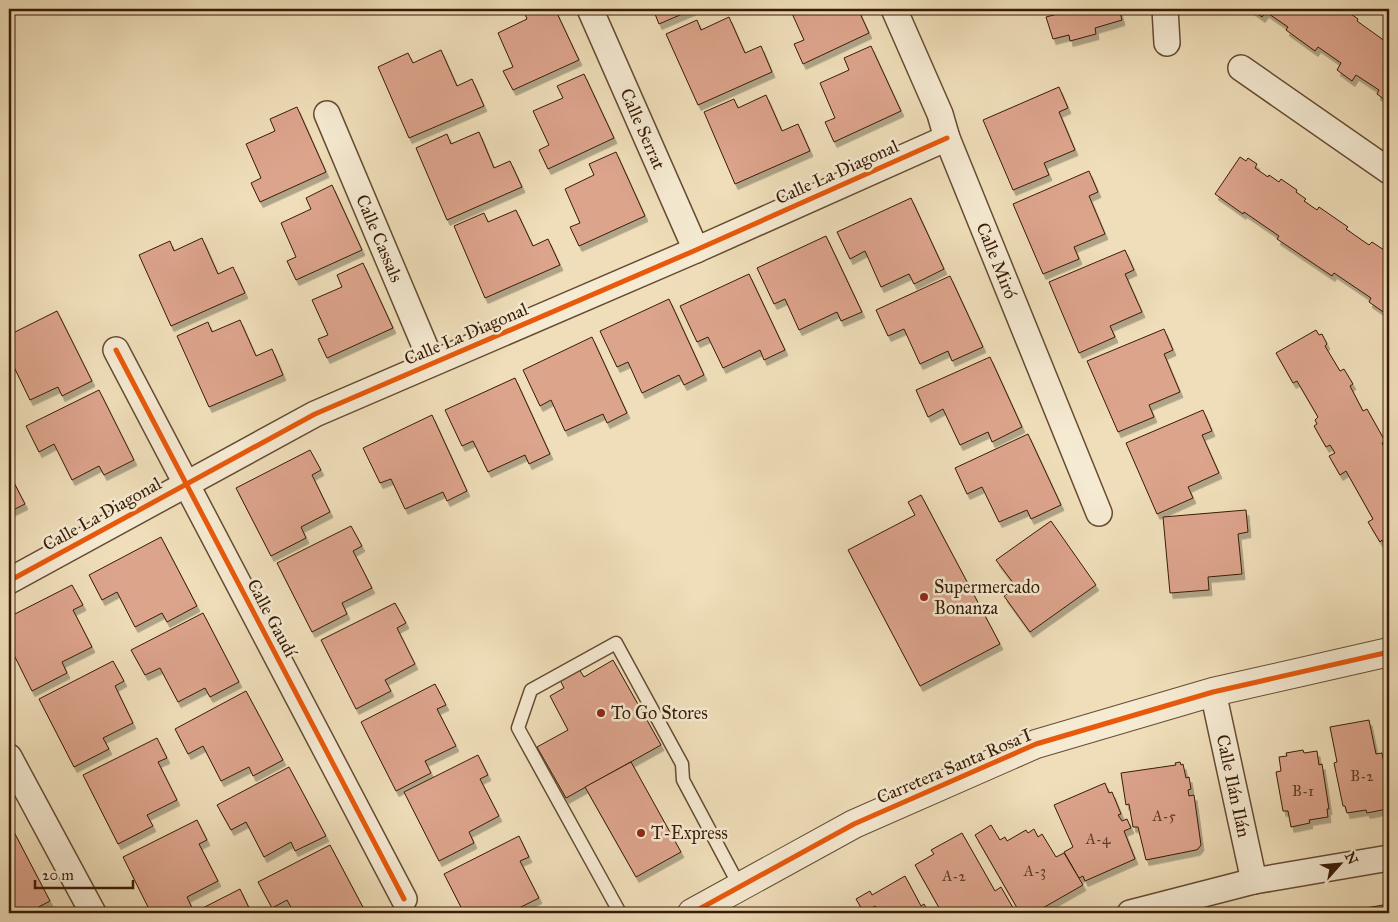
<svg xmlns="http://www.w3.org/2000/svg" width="1398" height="922" font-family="'IM FELL Great Primer',serif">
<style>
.building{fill:#dda48c;stroke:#381b05;filter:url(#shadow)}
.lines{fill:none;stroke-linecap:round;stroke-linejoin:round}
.service-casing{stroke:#664c32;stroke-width:15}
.minor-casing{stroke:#664c32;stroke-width:28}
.tertiary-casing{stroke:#664c32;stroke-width:30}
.service{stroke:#f5ead2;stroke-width:12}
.minor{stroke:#f5ead2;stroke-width:25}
.tertiary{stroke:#f5ead2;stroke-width:28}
.cycleway-casing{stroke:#f5ead2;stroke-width:8}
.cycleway{stroke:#e8590c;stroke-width:5}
.poi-dot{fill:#8f2418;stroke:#f5ead2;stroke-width:2}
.labels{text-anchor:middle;stroke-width:5;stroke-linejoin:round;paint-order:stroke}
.number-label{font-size:15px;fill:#613d27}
.street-label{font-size:18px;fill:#381b05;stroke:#f5ead2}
.poi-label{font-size:18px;fill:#381b05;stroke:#f5ead2;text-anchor:start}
</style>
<defs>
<filter id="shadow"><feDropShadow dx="3" dy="5.5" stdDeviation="0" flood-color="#0004"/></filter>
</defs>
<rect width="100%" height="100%" fill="#efdeb9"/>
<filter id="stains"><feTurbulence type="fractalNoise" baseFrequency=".004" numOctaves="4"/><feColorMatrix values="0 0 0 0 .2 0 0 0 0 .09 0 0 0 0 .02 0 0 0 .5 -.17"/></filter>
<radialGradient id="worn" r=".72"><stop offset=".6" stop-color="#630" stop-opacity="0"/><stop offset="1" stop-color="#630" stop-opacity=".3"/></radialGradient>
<g class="building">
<path d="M523,9H555L579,60L513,90L503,71L513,67L498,33L527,19Z"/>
<path d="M653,9H694L659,24Z"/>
<path d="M790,9H858L869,33L803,64L794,44L804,40Z"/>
<path d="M1064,9H1119L1122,20L1095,28L1096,34L1070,41L1069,35L1053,39L1046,17L1065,12Z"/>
<path d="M1251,9H1344L1358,19L1357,21L1389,44V103L1377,94L1379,90L1356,75L1352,81L1337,70L1341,63L1318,47L1315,51L1286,30L1288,27L1266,12L1262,17Z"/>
<path d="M729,17L745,53L761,46L772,72L698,105L666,34L697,20L701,30Z"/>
<path d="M871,46L901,111L834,142L825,122L835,118L820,83L849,70L844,58Z"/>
<path d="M441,50L457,86L472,79L484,106L409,138L378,67L408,53L413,63Z"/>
<path d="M584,74L614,138L548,169L539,150L549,145L533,111L563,98L557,86Z"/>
<path d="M1059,87L1068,108L1059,112L1075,150L1044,163L1049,175L1013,190L983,120Z"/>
<path d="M766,95L782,131L798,124L810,151L735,184L704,112L734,99L738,108Z"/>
<path d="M297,107L326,172L260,202L251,183L261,178L246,144L275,131L270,119Z"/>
<path d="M479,132L494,168L510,161L522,187L447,220L416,148L447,134L451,144Z"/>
<path d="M616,152L645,216L579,246L570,227L580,223L565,189L594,175L589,164Z"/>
<path d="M1240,157L1246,161L1248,158L1257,164L1255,168L1268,177L1269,175L1279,182L1281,179L1297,190L1296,192L1306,199L1304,201L1317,210L1319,207L1348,227L1346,229L1369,245L1372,242L1387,252L1385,254L1389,257V316L1369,302L1371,298L1334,273L1332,276L1277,239L1279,236L1244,212L1243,214L1215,194Z"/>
<path d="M1089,171L1098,192L1089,196L1105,234L1074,247L1079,259L1043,274L1013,204Z"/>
<path d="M332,185L362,250L296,280L287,261L296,257L281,223L311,209L306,198Z"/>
<path d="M911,198L944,269L914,284L909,274L881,287L865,251L850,259L837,232Z"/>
<path d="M516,210L533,246L548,239L560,265L485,298L454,226L484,213L488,222Z"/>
<path d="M826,236L862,312L841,321L837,312L799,330L785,299L774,304L757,268Z"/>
<path d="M202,238L218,274L233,267L245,293L171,326L139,255L170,241L174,251Z"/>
<path d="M1125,250L1134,270L1125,274L1142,312L1110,326L1115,337L1079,353L1049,282Z"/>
<path d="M363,263L393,328L327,358L318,339L328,335L312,300L342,287L337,275Z"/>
<path d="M749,274L785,350L764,360L760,350L723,368L708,337L697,342L680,306Z"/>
<path d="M950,276L983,347L952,361L948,351L920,364L904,329L888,336L876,310Z"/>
<path d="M669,299L704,375L684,385L679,375L642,393L628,362L617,367L600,331Z"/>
<path d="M57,311L92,381L62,396L58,387L30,400L13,365L9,367V335Z"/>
<path d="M240,320L256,356L272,349L283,375L209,407L177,336L208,322L212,332Z"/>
<path d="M1164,329L1173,350L1164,354L1180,392L1149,405L1154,417L1118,432L1087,361Z"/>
<path d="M1316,330L1319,335L1322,334L1327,344L1325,346L1340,371L1344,369L1353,384L1350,386L1363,411L1367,409L1385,441L1382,443L1389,456V545L1386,547L1382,540L1380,542L1368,522L1373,519L1346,471L1340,475L1329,456L1335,453L1330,445L1326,447L1314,426L1317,424L1315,420L1318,417L1297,381L1293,383L1276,353Z"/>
<path d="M592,337L627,413L607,423L603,414L565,431L551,400L540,406L523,370Z"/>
<path d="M990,357L1022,427L992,442L988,432L960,445L943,409L928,417L916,390Z"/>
<path d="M515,378L550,454L529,464L525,455L488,472L473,441L462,446L445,410Z"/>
<path d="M99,390L134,460L104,475L99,466L72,480L54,444L39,452L26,426Z"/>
<path d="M1203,410L1212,431L1202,435L1219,473L1188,487L1193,498L1157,514L1126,443Z"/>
<path d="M432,415L467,491L447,501L443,492L405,509L391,479L380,483L363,448Z"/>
<path d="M1028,434L1061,505L1031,519L1027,510L999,522L982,487L967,494L955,468Z"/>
<path d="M310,450L321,470L312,475L330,512L301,527L306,538L271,556L236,488Z"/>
<path d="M9,473L25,504L9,512Z"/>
<path d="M921,495L1000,644L920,686L848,550L915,515L908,502Z"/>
<path d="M1246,510L1248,532L1238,534L1242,574L1208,577L1209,590L1170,593L1163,517Z"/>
<path d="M1051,521L1096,585L1030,632L1004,596L1017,588L996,560Z"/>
<path d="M351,526L362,546L353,551L372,588L342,603L347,614L312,632L277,563Z"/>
<path d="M161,537L197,606L167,622L162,613L135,627L117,592L102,600L89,575Z"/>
<path d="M72,585L83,605L73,610L92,647L62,662L67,673L32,691L9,645V617Z"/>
<path d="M395,603L406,623L397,628L415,664L385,680L391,691L356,709L321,640Z"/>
<path d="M203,613L239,682L210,697L205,688L178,702L160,668L145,675L131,650Z"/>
<path d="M613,660L661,745L566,798L537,747L568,730L550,696L564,688L560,680L579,669L584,677Z"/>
<path d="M113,661L124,681L115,686L133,723L103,738L109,749L74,767L39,699Z"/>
<path d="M435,684L446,705L437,709L456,746L425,761L431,773L396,791L361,722Z"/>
<path d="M246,691L283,760L253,776L249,767L221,781L203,746L188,754L175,729Z"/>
<path d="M1369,720L1376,754L1382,753L1389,789V793L1384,794L1387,809L1367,813L1366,810L1347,813L1345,806H1343L1334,763L1337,762L1330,727Z"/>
<path d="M157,738L167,758L158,762L177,800L147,815L153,826L118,844L83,775Z"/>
<path d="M1303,750L1304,753L1317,751L1319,765L1322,764L1329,809H1327L1328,817L1309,820L1310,823L1291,827L1288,811H1283L1276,772L1281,771L1279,757L1287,756L1286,753Z"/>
<path d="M478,755L488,775L480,779L499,816L469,832L474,843L439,861L404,792Z"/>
<path d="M631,762L681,852L636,877L585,787Z"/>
<path d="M1180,762L1181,765L1183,764L1186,778L1189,777L1191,789L1188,790L1189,796L1194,795L1201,845L1198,849L1196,850L1146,860L1138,827H1133L1129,804L1126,805L1121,773L1176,765L1175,763Z"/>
<path d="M289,767L326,836L295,851L291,842L264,857L246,822L231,830L217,805Z"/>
<path d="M1105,783L1109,793L1112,792L1121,814L1118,815L1122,821L1127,819L1131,828L1124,831L1135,859L1085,881L1083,876L1079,878L1064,852L1073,847L1054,805Z"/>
<path d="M197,820L207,840L199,844L218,881L187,897L192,908L182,913H151L123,857Z"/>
<path d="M991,825L1000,840L1005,837L1007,841L1026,830L1028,833L1034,829L1038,837L1042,834L1056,857L1064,853L1083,885L1034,913H1020L975,835Z"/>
<path d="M14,832L50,901L27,913H18L15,907L9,911V835Z"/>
<path d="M962,833L995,891L1001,887L1016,913H942L915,865L934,854L931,850Z"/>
<path d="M519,836L529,857L520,861L539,898L509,913H464L444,874Z"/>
<path d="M330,845L366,913H294L287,900L272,908L258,882Z"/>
<path d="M905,876L921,906L924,904L929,913H876L879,911L875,906L864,913L856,899L870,891L872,895Z"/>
<path d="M240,889L250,910L244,913H193Z"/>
<path d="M1389,904V913H1361L1360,909Z"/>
<path d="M56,907L59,913H45Z"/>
<path d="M1345,910L1346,913H1327Z"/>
</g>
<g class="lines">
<defs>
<path id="service" d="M620,913L518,728L531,690L616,643L682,764L683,780L740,887"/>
<g id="minor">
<path id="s1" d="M590,9L696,250"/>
<path id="s2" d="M894,9L940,114L947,138L1099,513"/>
<path d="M1165,9L1167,43"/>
<path d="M1241,68L1389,171"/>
<path id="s3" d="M327,114L432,363"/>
<path d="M116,350L404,899"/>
<path d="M9,581L315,414L696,250L947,138"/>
<path id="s4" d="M1213,692L1254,881"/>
<path d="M9,757L93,913"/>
<path d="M1130,913L1254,881L1389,858"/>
</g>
<path id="tertiary" d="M692,913L854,824L1036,744L1213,692L1389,652"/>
</defs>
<use href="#service" class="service-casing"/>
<use href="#minor" class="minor-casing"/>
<use href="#tertiary" class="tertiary-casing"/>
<use href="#service" class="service"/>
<use href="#minor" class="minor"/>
<use href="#tertiary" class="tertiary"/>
<defs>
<g id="cycleway">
<path d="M116,350L404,899"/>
<path d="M9,581L315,414L696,250L947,138"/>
<path d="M692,913L854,824L1036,744L1213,692L1389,652"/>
</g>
</defs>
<use href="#cycleway" class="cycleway-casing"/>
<use href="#cycleway" class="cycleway"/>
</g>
<g class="poi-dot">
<circle cx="924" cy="597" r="5"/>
<circle cx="601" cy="713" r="5"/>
<circle cx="641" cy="833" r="5"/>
</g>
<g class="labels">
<g class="number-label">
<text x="1362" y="781">B-2</text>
<text x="1303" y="796">B-1</text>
<text x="1164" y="821">A-5</text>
<text x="1098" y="844">A-4</text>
<text x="1035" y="876">A-3</text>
<text x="954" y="881">A-2</text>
</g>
<g class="street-label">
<text dy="6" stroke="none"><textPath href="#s1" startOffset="131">Calle Serrat</textPath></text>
<text transform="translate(837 172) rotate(-24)" y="6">Calle La Diagonal</text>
<text dy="6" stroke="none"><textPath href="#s3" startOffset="135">Calle Cassals</textPath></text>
<text dy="6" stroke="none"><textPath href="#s2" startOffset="272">Calle Miró</textPath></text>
<text transform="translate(466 334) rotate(-23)" y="6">Calle La Diagonal</text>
<text transform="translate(102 514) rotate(-29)" y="6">Calle La Diagonal</text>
<text transform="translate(272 618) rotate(62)" y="6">Calle Gaudí</text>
<text transform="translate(954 766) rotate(-23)" y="6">Carretera Santa Rosa I</text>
<text dy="6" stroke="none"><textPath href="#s4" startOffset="96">Calle Ilán Ilán</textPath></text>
</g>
<g class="poi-label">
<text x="934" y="593">Supermercado<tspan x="934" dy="21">Bonanza</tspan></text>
<text x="611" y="719">To Go Stores</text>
<text x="651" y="839">T-Express</text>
</g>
</g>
<rect width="1398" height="922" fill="none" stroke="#efdeb9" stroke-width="30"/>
<rect x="10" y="10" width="1378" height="902" fill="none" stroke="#381b05" stroke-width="2.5"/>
<rect x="15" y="15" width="1368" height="892" fill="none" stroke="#381b05"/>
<g transform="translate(1340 864) rotate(63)" stroke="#f5ead2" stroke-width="4" paint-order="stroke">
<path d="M0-4L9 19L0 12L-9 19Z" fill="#381b05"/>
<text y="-8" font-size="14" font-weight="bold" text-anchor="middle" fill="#381b05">N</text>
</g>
<path d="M35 880v8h98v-8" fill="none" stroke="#381b05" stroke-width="2.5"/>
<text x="42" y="880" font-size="15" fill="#381b05" stroke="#f5ead2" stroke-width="4" paint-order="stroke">20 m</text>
<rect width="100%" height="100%" filter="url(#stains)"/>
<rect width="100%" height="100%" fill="url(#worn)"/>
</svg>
